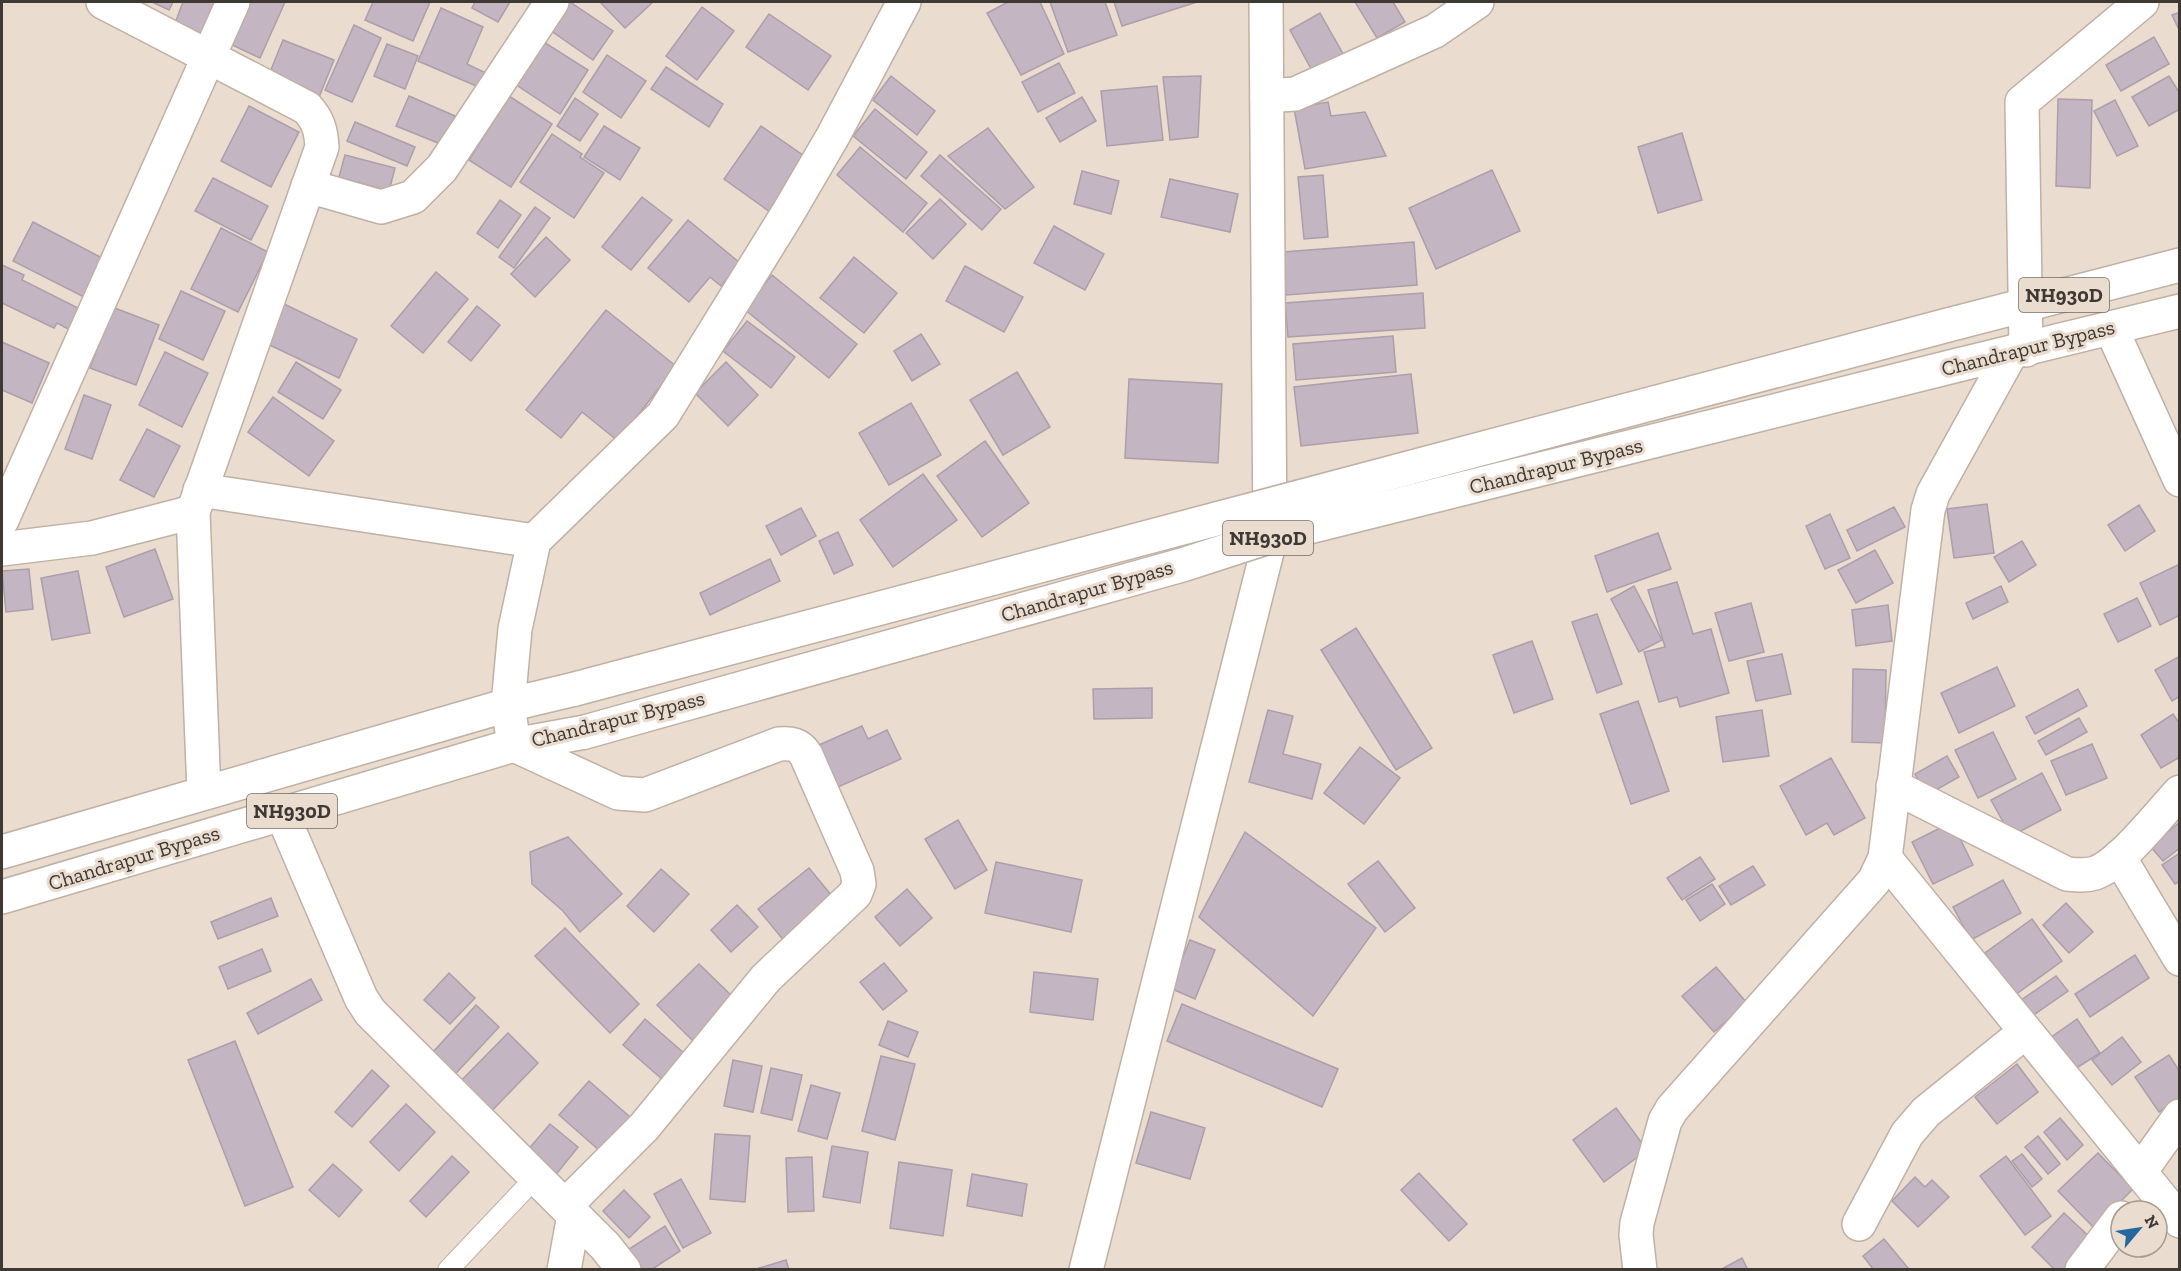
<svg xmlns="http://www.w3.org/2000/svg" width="2181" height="1271" font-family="'Zilla Slab',serif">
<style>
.building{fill:#c3b5c1;stroke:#ac9eaa;stroke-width:1.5}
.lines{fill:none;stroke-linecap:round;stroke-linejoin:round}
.service-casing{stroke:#bfb1a4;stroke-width:22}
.minor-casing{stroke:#bfb1a4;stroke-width:36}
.tertiary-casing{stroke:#bfb1a4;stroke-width:36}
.trunk-casing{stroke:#bfb1a4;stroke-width:36}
.service{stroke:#fff;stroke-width:20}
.minor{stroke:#fff;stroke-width:33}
.tertiary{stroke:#fff;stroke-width:33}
.trunk{stroke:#fff;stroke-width:33}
.trunk-bridge-casing{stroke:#bfb1a4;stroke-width:36;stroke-linecap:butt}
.trunk-bridge{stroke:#fff;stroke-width:33}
.labels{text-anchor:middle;stroke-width:6;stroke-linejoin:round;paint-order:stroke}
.shield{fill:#eadccf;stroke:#726a62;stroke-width:1.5}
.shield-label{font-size:20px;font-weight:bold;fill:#3f3934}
.street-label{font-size:21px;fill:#3f3934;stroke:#eadccf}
</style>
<rect width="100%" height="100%" fill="#eadccf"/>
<g class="building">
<path d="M152,2H173L169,10Z"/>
<path d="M183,2H214L200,36L174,26Z"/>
<path d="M251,2H285L260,58L232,45Z"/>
<path d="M373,2H430L413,41L365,20Z"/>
<path d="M475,2H510L498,22L472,8Z"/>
<path d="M564,2H570L613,31L593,60L547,28Z"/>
<path d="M600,2H653L625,28Z"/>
<path d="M1008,2H1040L1064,54L1021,75L987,13Z"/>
<path d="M1050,2H1105L1117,35L1068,52Z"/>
<path d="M1114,2H1197L1122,26Z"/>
<path d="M1355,2H1393L1405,22L1377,38Z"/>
<path d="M702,7L734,31L697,80L666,56Z"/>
<path d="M441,8L483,27L467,64L488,74L481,88L418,61Z"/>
<path d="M2180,12V32L2172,15Z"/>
<path d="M1320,13L1346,59L1315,76L1290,30Z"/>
<path d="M769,14L831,56L808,90L746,47Z"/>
<path d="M354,25L381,38L352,102L325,90Z"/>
<path d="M2154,37L2169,64L2121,91L2106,65Z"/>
<path d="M283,40L334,60L317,102L266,82Z"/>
<path d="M542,41L588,70L560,114L515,84Z"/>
<path d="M387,44L418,56L405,89L374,76Z"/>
<path d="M607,55L646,81L621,118L583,92Z"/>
<path d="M1059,63L1075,93L1038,112L1022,82Z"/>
<path d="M666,67L723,104L709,127L651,89Z"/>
<path d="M891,76L935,111L917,135L873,100Z"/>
<path d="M1201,76L1198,137L1170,140L1163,77Z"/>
<path d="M2169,76L2180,94V109L2149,126L2132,97Z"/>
<path d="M1157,86L1163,140L1107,146L1101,91Z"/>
<path d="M409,96L455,116L443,145L396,126Z"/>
<path d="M509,96L552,124L511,187L469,160Z"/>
<path d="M1082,97L1096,121L1060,142L1046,118Z"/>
<path d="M575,98L598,114L580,141L557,126Z"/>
<path d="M2058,99L2092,100L2090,188L2056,186Z"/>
<path d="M2115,100L2138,146L2117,156L2094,111Z"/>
<path d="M1328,102L1331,116L1365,112L1386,156L1305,169L1294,108Z"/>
<path d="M249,106L299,132L271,187L221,161Z"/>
<path d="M875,109L927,152L906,179L853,136Z"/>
<path d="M355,122L415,147L407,166L347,141Z"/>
<path d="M604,126L640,148L620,180L584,157Z"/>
<path d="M761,126L807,158L770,212L724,179Z"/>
<path d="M988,128L1034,187L1005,209L948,156Z"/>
<path d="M1682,133L1702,200L1658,213L1638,147Z"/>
<path d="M552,134L582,154L580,157L604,173L574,218L520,182Z"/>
<path d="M860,147L927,203L903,232L837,175Z"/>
<path d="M345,155L395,168L389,191L339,177Z"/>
<path d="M940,155L1001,209L982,230L921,176Z"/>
<path d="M1492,170L1520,231L1436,269L1409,208Z"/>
<path d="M1082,171L1119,181L1111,214L1074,204Z"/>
<path d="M1323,175L1328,237L1304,239L1298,177Z"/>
<path d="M213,178L268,206L251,240L195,211Z"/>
<path d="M1170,179L1238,194L1230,232L1161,217Z"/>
<path d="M642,197L672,220L631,270L602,247Z"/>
<path d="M940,199L966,224L933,259L906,233Z"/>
<path d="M500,200L521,215L498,248L477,233Z"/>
<path d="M535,207L550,218L514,268L499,257Z"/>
<path d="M688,220L740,263L721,286L710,277L689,302L648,268Z"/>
<path d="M33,222L108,261L88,299L13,261Z"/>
<path d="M1054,226L1104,254L1085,290L1034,263Z"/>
<path d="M221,228L268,252L238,312L191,289Z"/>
<path d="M546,237L570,260L535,297L511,274Z"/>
<path d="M1414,242L1417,285L1286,295L1283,252Z"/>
<path d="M854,257L897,293L864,333L820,298Z"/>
<path d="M2,265L24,275L22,280L82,310L72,331L57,323L54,328L2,303Z"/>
<path d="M965,266L1023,297L1004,332L946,301Z"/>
<path d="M436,272L468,299L423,353L391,326Z"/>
<path d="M772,275L857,344L829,378L744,309Z"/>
<path d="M181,291L225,311L203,360L159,339Z"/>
<path d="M1423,293L1425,328L1288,337L1285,303Z"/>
<path d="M282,303L357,339L339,378L263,342Z"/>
<path d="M477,306L500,325L471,361L448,342Z"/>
<path d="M112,307L159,325L136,385L90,368Z"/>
<path d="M606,310L676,366L618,441L582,412L561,438L526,410Z"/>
<path d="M747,321L795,357L771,388L723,351Z"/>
<path d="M921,334L940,364L912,381L894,351Z"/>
<path d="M1393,336L1396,372L1296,380L1293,344Z"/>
<path d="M2,342L49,363L32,403L2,390Z"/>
<path d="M165,352L208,373L182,427L139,405Z"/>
<path d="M296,362L341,390L323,419L278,392Z"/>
<path d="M726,362L758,395L728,426L695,393Z"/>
<path d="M1017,372L1050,427L1003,455L970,400Z"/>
<path d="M1411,374L1418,433L1301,446L1294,387Z"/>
<path d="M1129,379L1222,384L1218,463L1125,458Z"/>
<path d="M84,395L111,405L92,459L65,449Z"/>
<path d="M273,397L334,441L309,476L248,432Z"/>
<path d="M911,403L941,455L889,485L859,433Z"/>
<path d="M147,429L180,446L154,497L120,480Z"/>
<path d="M985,441L1029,503L982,537L937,476Z"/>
<path d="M923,474L957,520L893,567L860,520Z"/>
<path d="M1987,504L1994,553L1954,558L1947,509Z"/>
<path d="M2139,505L2155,531L2125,551L2108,525Z"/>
<path d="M1894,507L1905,527L1857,551L1847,530Z"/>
<path d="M801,508L816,536L781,555L766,526Z"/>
<path d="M1830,514L1850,558L1825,569L1806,526Z"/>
<path d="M838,532L853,565L834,574L819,541Z"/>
<path d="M1658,533L1671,569L1607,592L1595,556Z"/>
<path d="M2022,541L2036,565L2009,582L1994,557Z"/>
<path d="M155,549L173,599L124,617L106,567Z"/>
<path d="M1875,550L1893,583L1856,603L1838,570Z"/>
<path d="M770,559L780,581L710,615L700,593Z"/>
<path d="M2180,564V615L2160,625L2140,583Z"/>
<path d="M29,569L33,609L6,612L2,571Z"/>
<path d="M78,571L90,633L52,640L41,578Z"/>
<path d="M1677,582L1693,634L1711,629L1729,693L1680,707L1677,697L1659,702L1644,652L1665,647L1648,590Z"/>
<path d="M1634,586L1662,640L1639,652L1611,599Z"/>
<path d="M2001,586L2008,602L1973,619L1966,603Z"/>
<path d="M2137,598L2151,626L2118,642L2104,614Z"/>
<path d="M1751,603L1764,652L1729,661L1715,613Z"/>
<path d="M1888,605L1892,641L1856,646L1852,610Z"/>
<path d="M1597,614L1622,684L1597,693L1572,622Z"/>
<path d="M1356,628L1432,748L1396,770L1321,650Z"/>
<path d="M1532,641L1553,699L1514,713L1493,655Z"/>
<path d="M1782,654L1791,694L1756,701L1747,661Z"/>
<path d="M2180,656V696L2172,701L2155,670Z"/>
<path d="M1997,667L2015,706L1959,733L1941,693Z"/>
<path d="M1853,669L1886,670L1885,743L1852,742Z"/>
<path d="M1152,688V718L1094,719L1093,689Z"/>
<path d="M2078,689L2087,706L2035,734L2026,717Z"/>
<path d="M1638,701L1669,791L1631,804L1600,714Z"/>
<path d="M1268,710L1293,716L1283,754L1321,764L1312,799L1249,782Z"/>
<path d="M1762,710L1769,756L1723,762L1716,717Z"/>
<path d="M2173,714L2180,724V757L2161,768L2141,735Z"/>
<path d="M2079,718L2087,732L2046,755L2038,741Z"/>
<path d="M862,726L868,739L887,730L901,759L838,787L819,745Z"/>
<path d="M1993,732L2016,779L1978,798L1955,750Z"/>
<path d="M2092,744L2107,778L2066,795L2051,761Z"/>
<path d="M1360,747L1400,778L1364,824L1324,793Z"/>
<path d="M1947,756L1959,777L1927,795L1915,774Z"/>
<path d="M1831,758L1865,818L1834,835L1827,823L1806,835L1780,786Z"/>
<path d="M2042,773L2061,810L2011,836L1991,800Z"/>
<path d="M958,820L987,870L955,889L925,839Z"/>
<path d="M1952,822L1973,865L1933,884L1912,842Z"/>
<path d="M2180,822V848L2163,861L2150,846Z"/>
<path d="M1245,832L1376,928L1313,1016L1199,917Z"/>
<path d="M568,837L622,894L580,932L563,911L532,884L530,852Z"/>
<path d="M2180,853V881L2175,884L2162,865Z"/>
<path d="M1700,857L1715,879L1682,900L1667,878Z"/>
<path d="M1378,861L1415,908L1385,932L1348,884Z"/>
<path d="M996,862L1082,880L1071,932L985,913Z"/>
<path d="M1753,866L1765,885L1731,905L1719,886Z"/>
<path d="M809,868L836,901L785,942L758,909Z"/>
<path d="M661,869L689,894L654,932L627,906Z"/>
<path d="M2003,880L2021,913L1971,940L1953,907Z"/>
<path d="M1712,884L1725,904L1700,921L1686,900Z"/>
<path d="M907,889L932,918L900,946L875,917Z"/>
<path d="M271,898L278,916L218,939L211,922Z"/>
<path d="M2066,903L2093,932L2069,953L2043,925Z"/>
<path d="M737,905L758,927L731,952L711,930Z"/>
<path d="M2032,919L2062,961L2015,995L1985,953Z"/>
<path d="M565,928L639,1004L610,1033L535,956Z"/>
<path d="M1190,940L1215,950L1195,999L1170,988Z"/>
<path d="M262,949L271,971L228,989L219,967Z"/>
<path d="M2135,955L2149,978L2090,1017L2075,994Z"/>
<path d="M884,963L907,991L883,1010L860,982Z"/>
<path d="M699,964L735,999L693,1041L657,1005Z"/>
<path d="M1716,967L1747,1003L1714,1032L1682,996Z"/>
<path d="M1034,972L1098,979L1093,1020L1030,1012Z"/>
<path d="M449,973L475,998L450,1024L424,1000Z"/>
<path d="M2056,976L2068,991L2025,1021L2014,1005Z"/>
<path d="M311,979L322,1000L258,1034L247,1013Z"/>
<path d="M1182,1004L1338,1069L1322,1107L1167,1041Z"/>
<path d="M476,1005L499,1027L446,1084L423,1063Z"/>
<path d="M645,1019L693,1061L671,1087L623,1045Z"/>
<path d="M2077,1019L2100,1053L2072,1071L2050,1038Z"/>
<path d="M888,1021L918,1032L908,1057L879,1045Z"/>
<path d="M508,1033L538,1063L482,1121L451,1091Z"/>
<path d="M2122,1037L2141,1062L2112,1085L2092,1060Z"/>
<path d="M235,1041L293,1187L245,1206L188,1060Z"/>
<path d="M2169,1055L2180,1072V1099L2159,1112L2135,1077Z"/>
<path d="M881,1056L915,1064L895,1140L862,1131Z"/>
<path d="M733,1060L762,1066L753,1112L724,1106Z"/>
<path d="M2017,1064L2038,1092L1997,1124L1975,1097Z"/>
<path d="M771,1068L802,1075L792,1120L761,1113Z"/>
<path d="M372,1070L389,1086L352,1127L335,1112Z"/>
<path d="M589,1081L630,1117L600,1151L559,1115Z"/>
<path d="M811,1085L840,1093L827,1139L798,1131Z"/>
<path d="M406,1104L435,1132L399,1171L370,1142Z"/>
<path d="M1616,1108L1647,1150L1604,1182L1573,1140Z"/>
<path d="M1151,1112L1205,1128L1190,1179L1136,1163Z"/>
<path d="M2060,1118L2083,1145L2067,1160L2044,1132Z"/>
<path d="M550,1124L578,1147L550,1182L521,1158Z"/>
<path d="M715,1134L750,1136L745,1202L710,1199Z"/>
<path d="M2038,1136L2060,1164L2048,1174L2025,1147Z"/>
<path d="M832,1146L868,1152L860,1203L823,1197Z"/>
<path d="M2098,1153L2133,1189L2094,1228L2058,1191Z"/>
<path d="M2022,1154L2042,1179L2032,1187L2012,1161Z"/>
<path d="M452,1156L469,1172L426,1217L410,1201Z"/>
<path d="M2006,1156L2051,1216L2025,1235L1980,1176Z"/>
<path d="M812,1157L814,1211L788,1212L786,1158Z"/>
<path d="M899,1162L952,1170L943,1236L890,1228Z"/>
<path d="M333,1164L362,1190L339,1217L309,1190Z"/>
<path d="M1419,1173L1467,1224L1449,1241L1401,1190Z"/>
<path d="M972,1174L1027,1184L1022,1216L967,1206Z"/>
<path d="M1915,1177L1925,1187L1932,1180L1949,1197L1918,1227L1892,1201Z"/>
<path d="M681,1179L711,1233L683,1248L654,1194Z"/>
<path d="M624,1190L650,1217L629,1238L603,1211Z"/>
<path d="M2064,1213L2095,1242L2069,1270H2055L2032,1247Z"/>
<path d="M665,1226L680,1251L651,1270H637L626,1251Z"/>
<path d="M1884,1239L1908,1268L1906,1270H1874L1863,1256Z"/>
<path d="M1742,1258L1748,1270H1720Z"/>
<path d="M786,1260L789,1270L756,1269Z"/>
</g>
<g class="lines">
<defs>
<path id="service" d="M448,1270L536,1177"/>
<g id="minor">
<path d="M103,2L307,108C318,120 321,130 322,147L193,512L204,793"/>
<path d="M1267,96L1295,94L1435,31L1477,2"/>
<path d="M308,186L381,207L413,197L442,168L552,2"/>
<path d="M2111,328L2180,480"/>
<path d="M2026,350L2022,102L2142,2"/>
<path d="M200,490L534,541"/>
<path d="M2,520L233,2"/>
<path d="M2,549L92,538L193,512"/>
<path d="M1893,786L2067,874C2077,875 2086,876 2095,873C2121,864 2159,814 2180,792"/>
<path d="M282,814L361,998L370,1012L605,1246L624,1270"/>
<path d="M2119,857L2180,959"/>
<path d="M1885,858L2180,1221"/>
<path d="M2140,1172L2180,1116"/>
<path d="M565,1206L644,1127L766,978L855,894L859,884L857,871L806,755C799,744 791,743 779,744L645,795L618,793L514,745L508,705L515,629L534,541L663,415L788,213L833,136L904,2"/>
<path d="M1859,1224L1907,1134L1926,1112L2025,1032"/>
<path d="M564,1270L574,1215"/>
<path d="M1640,1270L1636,1235L1637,1223L1665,1121L1672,1109L1874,881L1885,858L1928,510L1933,494L2011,353"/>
<path d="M2082,1270L2121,1218"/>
</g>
<path id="tertiary" d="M1086,1270L1270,540L1266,2"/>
<g id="trunk">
<path d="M1948,325L2180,265"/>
<path d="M1958,365L2180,311"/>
<path d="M2,852L508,705L575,689"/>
<path d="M2,897L514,745L585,732"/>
</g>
</defs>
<use href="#service" class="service-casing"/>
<use href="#minor" class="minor-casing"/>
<use href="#tertiary" class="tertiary-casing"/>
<use href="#trunk" class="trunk-casing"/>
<use href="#service" class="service"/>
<use href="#minor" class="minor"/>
<use href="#tertiary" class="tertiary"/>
<use href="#trunk" class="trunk"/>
<defs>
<g id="trunk-bridge">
<path d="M575,689L1948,325"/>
<path d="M585,732L1182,565L1269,537L1958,365"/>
</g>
</defs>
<use href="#trunk-bridge" class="trunk-bridge-casing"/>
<use href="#trunk-bridge" class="trunk-bridge"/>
</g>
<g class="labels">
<g class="shield">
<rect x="2019" y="278" width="90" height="34" rx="4.5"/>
<rect x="1223" y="521" width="90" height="34" rx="4.5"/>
<rect x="247" y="794" width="90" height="34" rx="4.5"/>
</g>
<g class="shield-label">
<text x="2064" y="302">NH930D</text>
<text x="1268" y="545">NH930D</text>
<text x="292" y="818">NH930D</text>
</g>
<g class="street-label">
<text transform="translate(2028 348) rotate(-14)" y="7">Chandrapur Bypass</text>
<text transform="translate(1556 466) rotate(-14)" y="7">Chandrapur Bypass</text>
<text transform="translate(1087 591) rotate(-16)" y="7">Chandrapur Bypass</text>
<text transform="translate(618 719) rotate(-14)" y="7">Chandrapur Bypass</text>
<text transform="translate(134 858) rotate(-17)" y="7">Chandrapur Bypass</text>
</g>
</g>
<rect width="2181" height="1271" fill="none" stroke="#3f3934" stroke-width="6"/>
<g transform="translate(2139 1229) rotate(61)"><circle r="28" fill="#eadccf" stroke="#a69b91" stroke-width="1.5"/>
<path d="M0-4.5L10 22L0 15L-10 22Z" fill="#24689d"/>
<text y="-9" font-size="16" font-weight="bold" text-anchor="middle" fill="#3f3934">N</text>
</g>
</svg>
